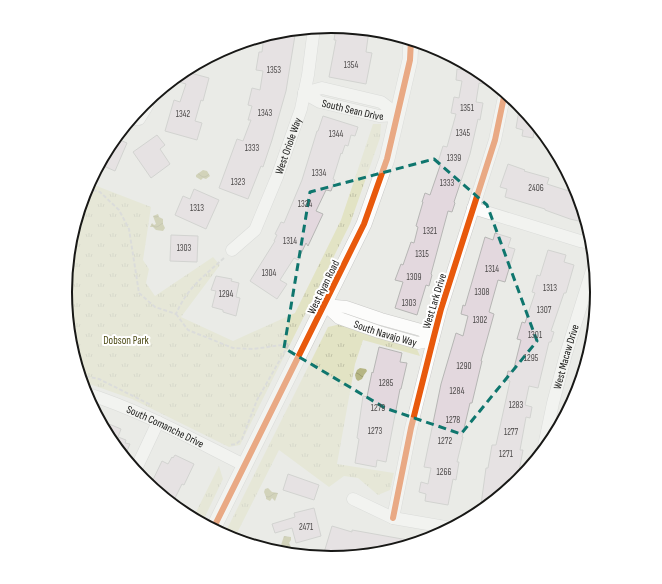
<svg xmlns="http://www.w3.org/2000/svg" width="662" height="584" font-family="'Sofia Sans Condensed',sans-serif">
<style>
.park{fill:url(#park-tufts)}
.water{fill:url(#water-waves)}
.building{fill:#e3d8de;stroke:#b6b6b4}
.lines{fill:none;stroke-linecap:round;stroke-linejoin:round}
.minor-casing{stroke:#c9c9c7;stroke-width:13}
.tertiary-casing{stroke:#c9c9c7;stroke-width:16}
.path{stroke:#cbcbca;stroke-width:2;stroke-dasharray:4 2;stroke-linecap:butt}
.minor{stroke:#fcfcfb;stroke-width:12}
.tertiary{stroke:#fcfcfb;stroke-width:15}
.cycleway-casing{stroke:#fff;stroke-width:8}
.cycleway{stroke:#e8590c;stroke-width:6}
.marked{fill:none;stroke:#0f766e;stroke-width:3;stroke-dasharray:8 5;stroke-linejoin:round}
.labels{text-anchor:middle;stroke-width:4;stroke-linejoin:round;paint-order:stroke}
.number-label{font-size:9px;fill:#4b4848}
.street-label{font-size:11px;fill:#181816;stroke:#fff}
.park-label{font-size:11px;fill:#4d4b16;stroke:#fff}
.rim{fill:none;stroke:#181816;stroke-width:2}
</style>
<defs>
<pattern id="park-tufts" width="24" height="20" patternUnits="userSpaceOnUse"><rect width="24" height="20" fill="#e2e3c4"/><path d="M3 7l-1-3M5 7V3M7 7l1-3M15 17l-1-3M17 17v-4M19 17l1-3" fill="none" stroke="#c1c2a8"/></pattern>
<pattern id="water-waves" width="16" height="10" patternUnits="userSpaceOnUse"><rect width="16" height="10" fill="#b6b684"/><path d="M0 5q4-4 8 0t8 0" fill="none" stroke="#9c9c71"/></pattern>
</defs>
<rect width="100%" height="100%" fill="#eaebe7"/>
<g class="park">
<path d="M373,124H381L380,138L350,224L240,445L229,447L132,399L81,381L70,344L65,292L70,240L85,190L89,183L151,207L143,260L149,269L146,283L155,296L213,257L220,265L181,317L233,341L295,313L341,220Z"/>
<path d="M341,324L416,347L420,356L363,340L355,364L337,464L394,473L390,490L378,495L358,478L344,476L329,487L279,450L234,539L224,535L328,327Z"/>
<path d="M219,466L223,479L202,523L193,518Z"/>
</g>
<g class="water">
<path d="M203,170L207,171L210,176L206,179L203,178L201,180L196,177V175Z"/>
<path d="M158,214L159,217L163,219V224L165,228L163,231L156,230L153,227H150L152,223L154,225L156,224L153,216Z"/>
<path d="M360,368L366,369L367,371L364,375L362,379L358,381L356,379L355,375L357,370Z"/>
<path d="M268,488L272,492L278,493L275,501L272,498L270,501L266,499V497L264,492L265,489Z"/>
<path d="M284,536L291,537V540L289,543L291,547L290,549L284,550L281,545Z"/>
</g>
<g class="building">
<path d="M336,27L369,30L366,52L372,53L366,84L329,77L336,40H334Z"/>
<path d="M296,29L286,91L272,140L263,167L261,166L248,199L219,188L237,139L243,141L251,120H248L252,106L248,105L252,88L260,90L263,71L256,70L259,52H262L264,36L279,31Z"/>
<path d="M457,69L481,72L497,86L479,83L476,102L483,103L480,120L478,119L470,154L454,202L455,203L452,212L448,211L431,274L432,275L429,286L426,285L417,315L395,308L403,282L395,280L401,264L403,265L411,242L414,243L418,227L416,226L423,202H422L425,193L430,195L441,163L438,162L443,146L447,147L456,114L451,113L454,97L459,98L462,81L456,80Z"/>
<path d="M183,71L209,78L203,101L201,100L195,121L202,123L197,140L165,131L174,100L180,102L186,84L179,82Z"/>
<path d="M519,110L525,111L543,134L534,132L533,138L522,136L523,130L516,128Z"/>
<path d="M323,116L358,127L355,136L351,135L348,146L345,145L342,154L341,153L333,179L335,180L331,191L326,190L316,211L323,214L308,246L306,243L298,260L294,258L280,280L287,284L277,299L250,281L275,241H274L277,235L275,234L281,222L284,223L302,180L317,131H318Z"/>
<path d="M157,135L165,145L160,149L170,164L151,178L133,152Z"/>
<path d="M115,138L127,143L115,171L99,164L110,144Z"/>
<path d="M508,164L525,170L524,171L549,178L547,184L578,194L587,223L570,219L545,210V209L505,197L507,189L500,187Z"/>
<path d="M194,189L219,200L206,229L175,215L183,196L190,199Z"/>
<path d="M495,233L511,238L508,247L515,249L505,282L498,280L489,312L494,314L481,361H482L472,403H470L462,437H463L457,462H459L456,480L453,479L448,505L425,501L426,494L419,492L421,482L428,484L431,468L424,467L441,384L456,333L463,336L468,316L461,314L463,305L465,306L485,237L493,240Z"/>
<path d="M171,235L198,236L197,262L170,261Z"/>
<path d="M548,250L566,255L564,262L574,265L566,293H564L551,331L554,332L551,342H549L538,388L529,386L525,405L532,407L530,418L526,417L520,450H523L517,482L480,512L486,468H488L492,445H496L510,381L506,380L508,371L513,372L521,340L517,339L522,322L525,323L535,293L532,292L537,275L540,276Z"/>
<path d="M216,276L232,279L231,281L239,283L236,297L240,298L236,316L223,312V310L212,307L216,291L211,290Z"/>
<path d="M379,347L402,353L400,362L407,363L401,389H400L386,462L377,460L376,467L355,463L359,439L357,438L363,396L367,397L372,372L373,373Z"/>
<path d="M109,424L121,429L118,437L126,440L125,443L130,444L124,458L110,440L106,432Z"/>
<path d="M175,455L194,464L184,485L182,484L172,504L150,486L162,461L168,464L172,457L173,458Z"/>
<path d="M288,474L319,485L314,500L283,490Z"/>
<path d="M314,508L321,536L296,543L292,528L275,533L272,524L295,517L294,513Z"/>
<path d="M332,526L352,532V530L419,542L383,553L330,558L323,556Z"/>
</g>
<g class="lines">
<defs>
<g id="minor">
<path d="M304,93L322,88L381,102L398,115"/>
<path id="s1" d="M304,93L320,102L379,116L398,115"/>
<path d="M131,119H139L147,106L149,99"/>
<path d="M473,208L580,241L592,243"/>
<path id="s2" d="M232,250L255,230L277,177L301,109L308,75L314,28"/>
<path id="s3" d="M325,305L339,318L379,332L418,343L433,340"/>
<path d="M325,305L346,307L381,319L421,330L433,340"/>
<path id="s4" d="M85,393C140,410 192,439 244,465"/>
<path id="s5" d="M543,451L553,403L566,354L594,264"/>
<path d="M135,471L158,422"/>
<path d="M353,499L393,518L451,528"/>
<path d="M393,518L411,428L433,340L441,309L495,140L505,92"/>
</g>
<path id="tertiary" d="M213,529L364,224L387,159L410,60L411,40"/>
</defs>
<use href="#minor" class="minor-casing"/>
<use href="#tertiary" class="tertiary-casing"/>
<g class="path">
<path d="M87,188L100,192L119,210L129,229L139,293L155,307L176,314C187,288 204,276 224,258"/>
<path d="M176,314L188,330L233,348L253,349L289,344L257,400L242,439L236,444L230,445"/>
<path d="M80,375L99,379L151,405"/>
</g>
<use href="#minor" class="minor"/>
<use href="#tertiary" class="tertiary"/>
<defs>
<g id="cycleway">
<path d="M393,518L411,428L433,340L441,309L495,140L505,92"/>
<path d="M213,529L364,224L387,159L410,60L411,40"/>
</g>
</defs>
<use href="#cycleway" class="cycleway-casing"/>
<use href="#cycleway" class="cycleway"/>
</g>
<path d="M0 0H662V584H0ZM434,159L487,205L537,341L461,434L385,408L284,348L310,192Z" fill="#eaebe7" fill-opacity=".55" fill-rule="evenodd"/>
<path class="marked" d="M434,159L487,205L537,341L461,434L385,408L284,348L310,192Z"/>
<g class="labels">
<g class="number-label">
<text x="351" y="68">1354</text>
<text x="274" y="73">1353</text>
<text x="467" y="111">1351</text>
<text x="265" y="116">1343</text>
<text x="183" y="117">1342</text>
<text x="463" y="136">1345</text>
<text x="336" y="137">1344</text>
<text x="252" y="151">1333</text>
<text x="454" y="161">1339</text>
<text x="319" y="176">1334</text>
<text x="238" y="185">1323</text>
<text x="447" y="186">1333</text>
<text x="536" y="191">2406</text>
<text x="305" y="207">1324</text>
<text x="197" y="211">1313</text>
<text x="430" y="234">1321</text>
<text x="290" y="244">1314</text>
<text x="184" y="251">1303</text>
<text x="422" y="257">1315</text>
<text x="492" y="272">1314</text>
<text x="269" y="276">1304</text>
<text x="414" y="280">1309</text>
<text x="550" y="291">1313</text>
<text x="482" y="295">1308</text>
<text x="226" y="297">1294</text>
<text x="409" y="306">1303</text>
<text x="544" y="313">1307</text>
<text x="480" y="323">1302</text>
<text x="535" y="338">1301</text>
<text x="531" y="361">1295</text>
<text x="464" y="369">1290</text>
<text x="386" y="386">1285</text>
<text x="457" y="394">1284</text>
<text x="516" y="408">1283</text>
<text x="378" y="411">1279</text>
<text x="453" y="423">1278</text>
<text x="375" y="434">1273</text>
<text x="511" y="435">1277</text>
<text x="445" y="444">1272</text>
<text x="506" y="457">1271</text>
<text x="444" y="475">1266</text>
<text x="306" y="530">2471</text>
</g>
<g class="street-label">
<text dy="4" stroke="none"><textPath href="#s1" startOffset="52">South Sean Drive</textPath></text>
<text dy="4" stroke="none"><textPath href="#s2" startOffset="121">West Oriole Way</textPath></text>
<text transform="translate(323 287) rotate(-64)" y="4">West Ryan Road</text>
<text transform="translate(434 301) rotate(-73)" y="4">West Lark Drive</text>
<text dy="4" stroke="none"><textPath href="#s3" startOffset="68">South Navajo Way</textPath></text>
<text dy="4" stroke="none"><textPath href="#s5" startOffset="97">West Macaw Drive</textPath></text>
<text dy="4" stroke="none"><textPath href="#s4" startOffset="87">South Comanche Drive</textPath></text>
</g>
<g class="park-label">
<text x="126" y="344">Dobson Park</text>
</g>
</g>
<path d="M0 0H662V584H0ZM72 292a259 259 0 1 1 518 0a259 259 0 1 1-518 0Z" fill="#fff" fill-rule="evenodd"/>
<path class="rim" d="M72 292a259 259 0 1 1 518 0a259 259 0 1 1-518 0Z"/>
</svg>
